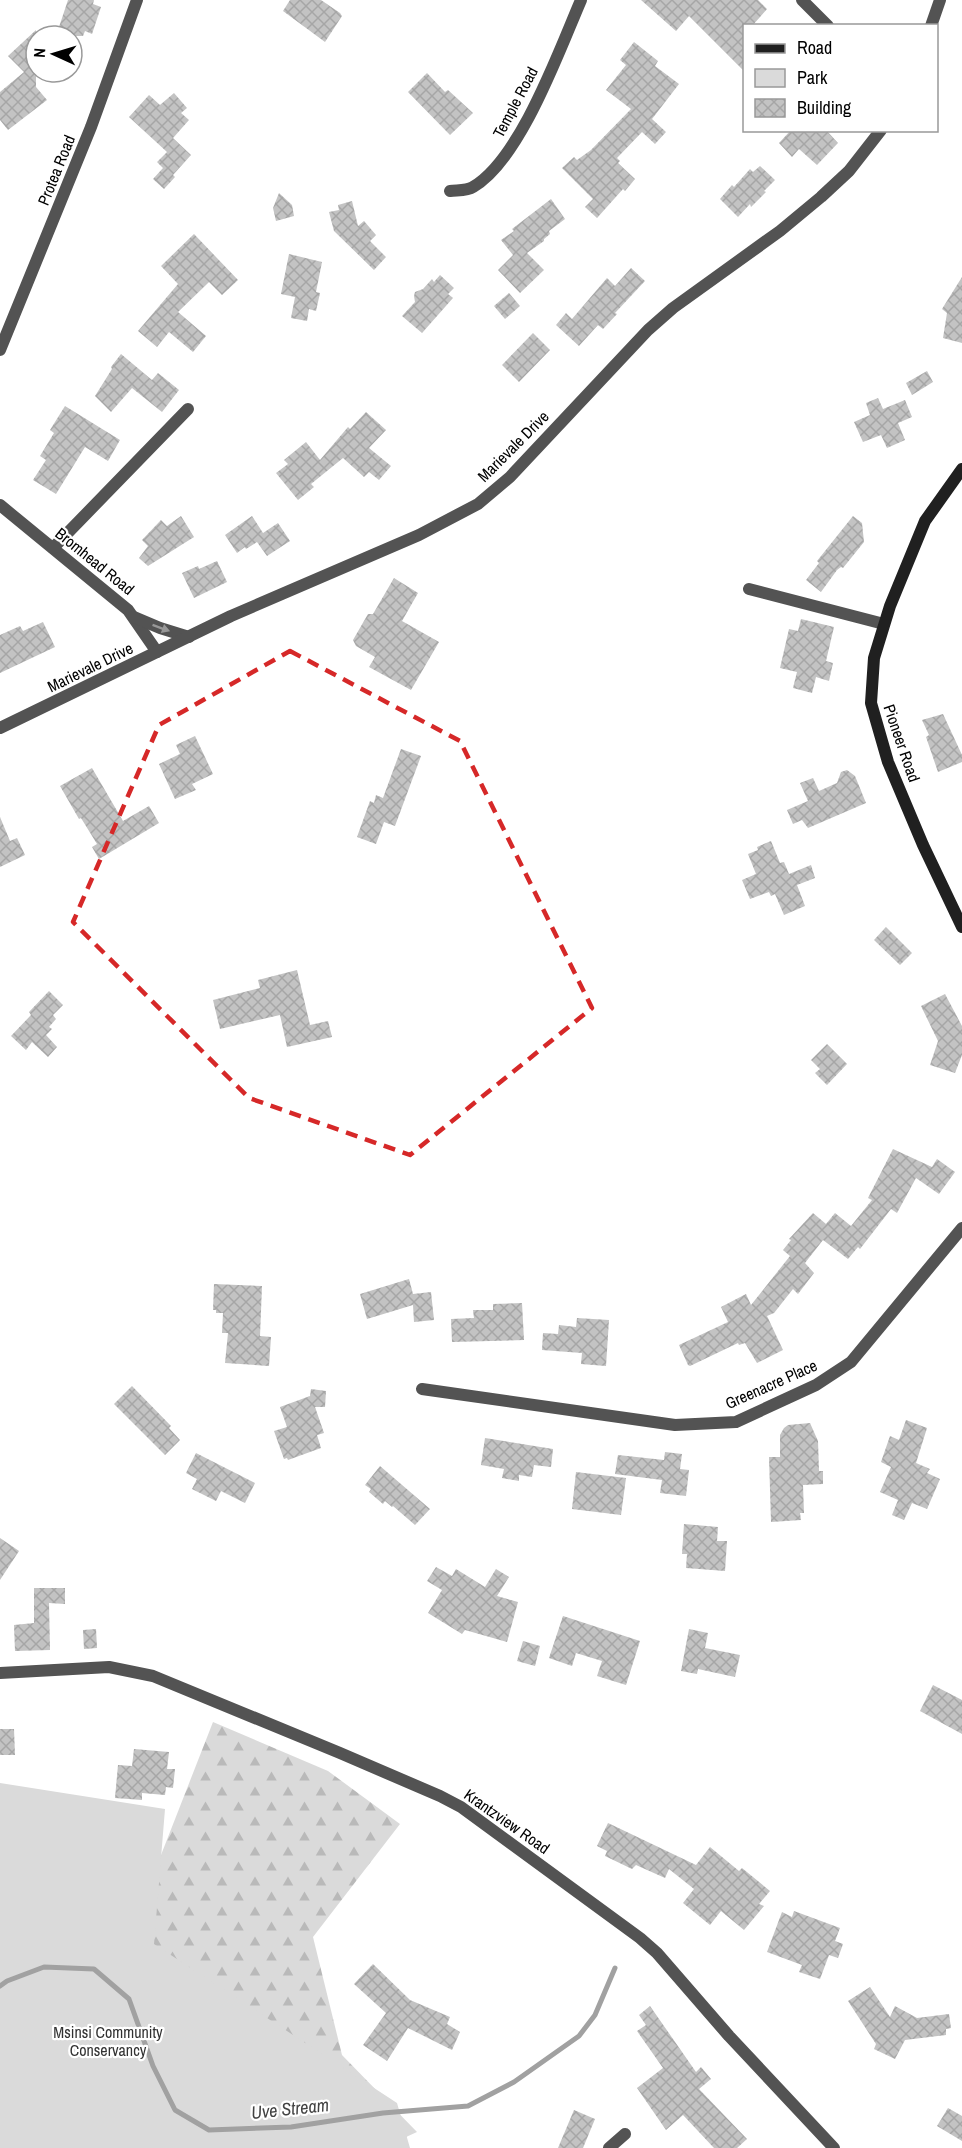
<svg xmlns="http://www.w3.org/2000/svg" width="962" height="2148" font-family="'Archivo Narrow',sans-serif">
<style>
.forest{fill:url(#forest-firs)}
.green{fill:#dadada}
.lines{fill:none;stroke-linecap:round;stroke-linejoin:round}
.stream{stroke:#a1a1a1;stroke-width:5}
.building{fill:url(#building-cross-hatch)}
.minor{stroke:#535353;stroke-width:12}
.secondary{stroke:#202020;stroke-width:12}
.oneway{fill:#989898}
.marked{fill:none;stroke:#d62828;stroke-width:4.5;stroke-dasharray:12 8;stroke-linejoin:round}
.labels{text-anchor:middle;stroke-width:4.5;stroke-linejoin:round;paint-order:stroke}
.street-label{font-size:16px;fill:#000;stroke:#fff}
.park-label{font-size:16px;fill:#313131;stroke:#fff}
.water-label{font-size:18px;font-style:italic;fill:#424242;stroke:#fff}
</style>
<defs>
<pattern id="forest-firs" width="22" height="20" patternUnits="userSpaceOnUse" patternTransform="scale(1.5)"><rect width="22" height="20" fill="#dadada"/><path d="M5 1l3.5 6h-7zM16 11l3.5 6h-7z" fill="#b9b9b9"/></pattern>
<pattern id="building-cross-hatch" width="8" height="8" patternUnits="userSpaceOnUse" patternTransform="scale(1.5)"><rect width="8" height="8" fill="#c3c3c3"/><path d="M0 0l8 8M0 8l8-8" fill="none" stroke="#a6a6a6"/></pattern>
</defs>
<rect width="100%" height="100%" fill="#fff"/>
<path class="forest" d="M213,1722L328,1771L400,1824L313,1937L342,2055L417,2132L382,2148H0V1813L161,1855Z"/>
<path class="green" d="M0,1783L165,1809L154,1944L397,2103L410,2148H0Z"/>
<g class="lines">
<path class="stream" d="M0,1986L7,1981L44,1967L94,1969L129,1999L153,2066L175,2110L209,2130L291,2127L383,2113L468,2106L514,2082L579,2036L595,2015L615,1968"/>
</g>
<g class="building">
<path d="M68,0H94L93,4L101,7L92,34L85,31L83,36H56Z"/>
<path d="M290,0H321L340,13L342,16L325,42L283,11Z"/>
<path d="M641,0H758L767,9L752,26H744V71L689,16L676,31Z"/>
<path d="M36,30V87L47,100L8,130L0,120V92L24,72L8,56Z"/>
<path d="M634,42L658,61L655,66L679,84L652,119L666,132L655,144L642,132L617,158L620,161L618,163L635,179L625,191L623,189L597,218L585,207L593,199L562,168L574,157L577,160L591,150L631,109L606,90L626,65L620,60Z"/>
<path d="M427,73L445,92L448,90L473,113L450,135L408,92Z"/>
<path d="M174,93L187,108L181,113L189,120L173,138L191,155L173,175L175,177L164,189L153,179L163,168L157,162L167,152L129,117L149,95L160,105Z"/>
<path d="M791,130H826L838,143L817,165L799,149L792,157L779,143Z"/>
<path d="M760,166L775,180L764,191L766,192L751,207L750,204L738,217L720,199L732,185L734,187L750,169L753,172Z"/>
<path d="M279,193L292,205L294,216L276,221L273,208Z"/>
<path d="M551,199L565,219L549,231L550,234L544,239V241L527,253L544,270L520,293L498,270L513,255L501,240L514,231L512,229Z"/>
<path d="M352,201L358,226L364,221L376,235L370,241L386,257L374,270L334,231L329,212L339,210L338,205Z"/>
<path d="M194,234L238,280L222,295L209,282L178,312L206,336L193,352L169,332L157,347L138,331L178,284L161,266Z"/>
<path d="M289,254L322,262L316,292L320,293L316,311L309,309L307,321L291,318L295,297L281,294Z"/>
<path d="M631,268L645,281L615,313L617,314L603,329L598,325L579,346L556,325L566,313L572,319L607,278L615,286Z"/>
<path d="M440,275L454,288L448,294L453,298L422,333L402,316L415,302L414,296L415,292L423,289L432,279L434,282Z"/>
<path d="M962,277V343L943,338L947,313L942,309Z"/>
<path d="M509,293L520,306L505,319L494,306Z"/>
<path d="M533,333L550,350L519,382L502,365Z"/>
<path d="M121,354L152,380L158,373L179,390L162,412L132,388L111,412L95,396L112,369L111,367Z"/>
<path d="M927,371L933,382L912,395L906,383Z"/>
<path d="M878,398L883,409L905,400L912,417L898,423L905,440L887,448L881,435L863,442L854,422L870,415L866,403Z"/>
<path d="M65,406L120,440L108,461L85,447L56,494L33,480L46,460L40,456L54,433L50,430Z"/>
<path d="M366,412L386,430L369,448L391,466L379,480L369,472L364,477L343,458L311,484L314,487L298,500L276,473L288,464L284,460L306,442L320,460L348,427L350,429Z"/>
<path d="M181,516L194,537L148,566L139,558L148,546L142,540L161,520L167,526Z"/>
<path d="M252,516L263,533L278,523L290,541L267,556L257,542L246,549L245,547L237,553L225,535Z"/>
<path d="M853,516L862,523L864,542L843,568L841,567L837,570L821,592L806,580L819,563L817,561Z"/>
<path d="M217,561L227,582L194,598L182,573L198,566L199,569Z"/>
<path d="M394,578L418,593L402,621L439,642L411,690L369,667L375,657L356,646L353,640L368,614H373Z"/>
<path d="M801,619L834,627L826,661L833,663L829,681L816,677L812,693L793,688L797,672L780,668L789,629L798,631Z"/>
<path d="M43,622L55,647L0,673V635L20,626L23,631Z"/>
<path d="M943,714L962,755V762L938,772L926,737L929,735L922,720Z"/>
<path d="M195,736L213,774L192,784L196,790L175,799L159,764L180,754L176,745Z"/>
<path d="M401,749L421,756L395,826L384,822L376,844L357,837L370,801L374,803L376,795L383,798Z"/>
<path d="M92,768L123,821L149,806L159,823L99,859L92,847L97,844L81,818L79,819L60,786Z"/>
<path d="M847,770L855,776L866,803L808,828L802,820L793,824L787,810L808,801L800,783L813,778L819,791L837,783L841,772Z"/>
<path d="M0,817L10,841L17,838L25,855L0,867Z"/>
<path d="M771,841L780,863L784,862L789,874L811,865L815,878L797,885L805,906L784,915L775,894L771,896L769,892L750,899L742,880L756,874L748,854L758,850L757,847Z"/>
<path d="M886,927L912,953L900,965L874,940Z"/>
<path d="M297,970L310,1025L328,1021L332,1037L287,1047L280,1015L220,1029L213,1000L260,988L258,980Z"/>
<path d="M49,991L63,1005L53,1015L56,1019L49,1027L52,1029L46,1035L57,1047L48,1057L32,1042L26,1050L11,1036L31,1015L29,1012Z"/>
<path d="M945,994L962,1026V1055L955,1073L930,1065L938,1041L921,1006Z"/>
<path d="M827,1044L847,1064L827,1085L815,1073L820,1069L811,1060Z"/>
<path d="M893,1149L932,1167L937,1159L955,1172L939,1194L916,1178L897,1213L891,1209L860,1249L858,1247L848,1259L823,1240L805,1263L814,1273L798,1294L793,1289L774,1313L767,1316L783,1350L757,1363L745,1343L739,1345L738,1343L690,1366L688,1365L679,1345L728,1322L721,1307L746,1294L751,1305L790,1256L783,1250L791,1240L789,1239L813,1213L826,1224L835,1213L851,1226L872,1200L868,1198Z"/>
<path d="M409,1279L413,1294L431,1292L434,1320L414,1322L413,1305L367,1319L360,1294Z"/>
<path d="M214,1284L262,1286L260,1336L271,1337L269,1366L225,1363L228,1333H222L223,1313H216V1310H213Z"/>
<path d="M522,1303L524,1340L452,1342L451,1319L474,1318L473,1310H493V1304Z"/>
<path d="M577,1318L609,1320L606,1366L581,1364L582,1353L542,1350L543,1333L558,1334L559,1325L576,1327Z"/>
<path d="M132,1386L171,1426L169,1428L180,1440L165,1455L114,1404Z"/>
<path d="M311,1389L326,1391L325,1407H315L324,1433L317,1435L321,1448L288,1460L287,1458L284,1459L274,1431L287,1427L280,1407L310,1396Z"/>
<path d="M906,1420L927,1428L916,1463L930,1469L927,1473L940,1479L927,1509L912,1503L904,1520L892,1515L898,1500L880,1492L891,1467L881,1462L890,1436L899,1440Z"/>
<path d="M810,1423L818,1441L819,1471H823V1484L803,1485L804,1513H800L801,1520L771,1522L769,1457H780V1435L784,1428L788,1425Z"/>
<path d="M485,1438L553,1449L551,1467L534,1465L532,1477L519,1475V1481L502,1478L504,1469L481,1465Z"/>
<path d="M665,1452L682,1454L680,1469L689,1470L686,1496L660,1493L662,1480L615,1474L618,1455L664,1460Z"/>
<path d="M196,1453L255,1483L245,1503L221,1491L216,1501L192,1489L197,1479L186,1473Z"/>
<path d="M380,1466L430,1509L415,1525L393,1506L392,1507L385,1501L383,1504L369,1492L371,1489L365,1485Z"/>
<path d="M576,1472L626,1478L621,1515L572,1509Z"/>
<path d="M684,1524L718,1527L717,1541H727L725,1571L686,1568L687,1554H682Z"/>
<path d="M0,1538L19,1551L0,1580Z"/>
<path d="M436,1567L452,1576L456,1569L485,1587L496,1569L509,1577L497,1596L518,1602L507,1642L465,1630L462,1634L428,1613L442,1590L427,1581Z"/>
<path d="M34,1588H65V1604L49,1603L50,1650L15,1651L14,1625L34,1623Z"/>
<path d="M563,1616L640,1641L626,1685L597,1676L602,1661L576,1653L572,1666L549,1658Z"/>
<path d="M96,1629L97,1648L84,1649L83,1630Z"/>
<path d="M689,1629L708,1633L705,1648L740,1655L735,1677L698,1669L697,1674L681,1671Z"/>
<path d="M523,1641L540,1646L535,1666L517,1661Z"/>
<path d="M933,1685L962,1700V1734L920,1711Z"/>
<path d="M0,1729H14L15,1755H0Z"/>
<path d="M134,1749L169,1752L167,1769H175L173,1788L166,1787L165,1795L142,1793V1800L115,1798L118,1765L132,1766Z"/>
<path d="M608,1823L696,1865L710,1847L739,1871L742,1868L770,1891L759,1904L764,1906L744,1930L721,1911L710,1925L683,1903L694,1889L669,1869L665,1878L636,1865L632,1869L605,1856L607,1851L597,1846Z"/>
<path d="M794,1911L840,1928L835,1941L843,1944L838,1958L829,1955L820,1979L799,1972L802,1965L767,1952L782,1912L792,1917Z"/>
<path d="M373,1964L410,2000L450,2017L447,2024L460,2032L452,2050L408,2028L387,2061L363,2045L386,2013L354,1984Z"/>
<path d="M870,1987L890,2017L895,2006L917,2018L949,2014L951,2028L946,2029V2035L905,2040L895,2059L874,2049L876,2044L848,2001Z"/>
<path d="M650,2006L696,2072L701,2067L711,2079L699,2089L747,2139L737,2148H714L683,2115L666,2130L637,2088L663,2068L637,2031L646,2025L639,2015Z"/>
<path d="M948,2108L962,2116V2141L937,2126Z"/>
<path d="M574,2110L595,2119L583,2148H558Z"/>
</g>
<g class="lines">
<g class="minor">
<path d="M802,0L828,26"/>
<path d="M931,26L940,0"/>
<path d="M450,191C457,190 467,191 473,187C520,160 559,51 581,0"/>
<path d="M0,350L91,127L137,0"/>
<path d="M0,505L128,610L157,652"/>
<path d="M53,548L188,409"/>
<path d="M749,589L884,624"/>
<path d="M134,617L160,628L189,637"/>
<path d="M0,728L231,616L419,535L478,504L510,477L648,330L673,308L780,231L821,197L849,171L881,130"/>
<path d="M422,1389L675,1425L736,1422L816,1385L851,1362L962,1228"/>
<path d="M0,1673L109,1667L153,1676L340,1753L440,1796L461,1807L640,1938L657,1953L729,2036L834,2148"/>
<path d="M609,2148L625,2134"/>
</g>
<path class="secondary" d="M962,469L925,521L890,606L874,658L871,703L888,762L923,845L962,927"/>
</g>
<defs><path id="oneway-solid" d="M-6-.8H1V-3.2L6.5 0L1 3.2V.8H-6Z" transform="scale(1.5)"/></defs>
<use class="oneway" href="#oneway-solid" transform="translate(161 628) rotate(20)"/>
<path class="marked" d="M290,651L460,741L592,1008L410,1155L249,1098L73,922L159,725Z"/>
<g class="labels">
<g class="street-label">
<text transform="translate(515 102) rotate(-62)" y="6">Temple Road</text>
<text transform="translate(56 170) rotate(-68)" y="6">Protea Road</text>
<text transform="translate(513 446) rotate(-45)" y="6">Marievale Drive</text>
<text transform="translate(95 561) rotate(39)" y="6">Bromhead Road</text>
<text transform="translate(90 667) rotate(-26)" y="6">Marievale Drive</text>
<text transform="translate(902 743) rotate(71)" y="6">Pioneer Road</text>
<text transform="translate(771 1384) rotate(-24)" y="6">Greenacre Place</text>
<text transform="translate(507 1821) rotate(35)" y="6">Krantzview Road</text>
</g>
<g class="park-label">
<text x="108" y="2038">Msinsi Community<tspan x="108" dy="18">Conservancy</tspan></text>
</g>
<g class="water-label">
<text transform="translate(290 2109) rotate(-6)" y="6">Uve Stream</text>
</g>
</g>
<rect x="743" y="24" width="195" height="108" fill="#ffffff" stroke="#999999" stroke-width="1.5"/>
<rect x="755" y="44" width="30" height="9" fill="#202020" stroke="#999999" stroke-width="1.5"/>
<text x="797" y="54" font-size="18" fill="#000000">Road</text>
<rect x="755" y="69" width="30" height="18" fill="#dadada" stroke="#999999" stroke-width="1.5"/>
<text x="797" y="84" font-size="18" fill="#000000">Park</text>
<rect x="755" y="99" width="30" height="18" fill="url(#building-cross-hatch)" stroke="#999999" stroke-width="1.5"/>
<text x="797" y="114" font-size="18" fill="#000000">Building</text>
<g transform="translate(54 54) rotate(274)"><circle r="28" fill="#ffffff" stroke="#999999" stroke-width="1.5"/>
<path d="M0-4.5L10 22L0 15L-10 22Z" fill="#000000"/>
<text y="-9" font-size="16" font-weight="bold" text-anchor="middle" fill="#000000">N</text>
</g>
</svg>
